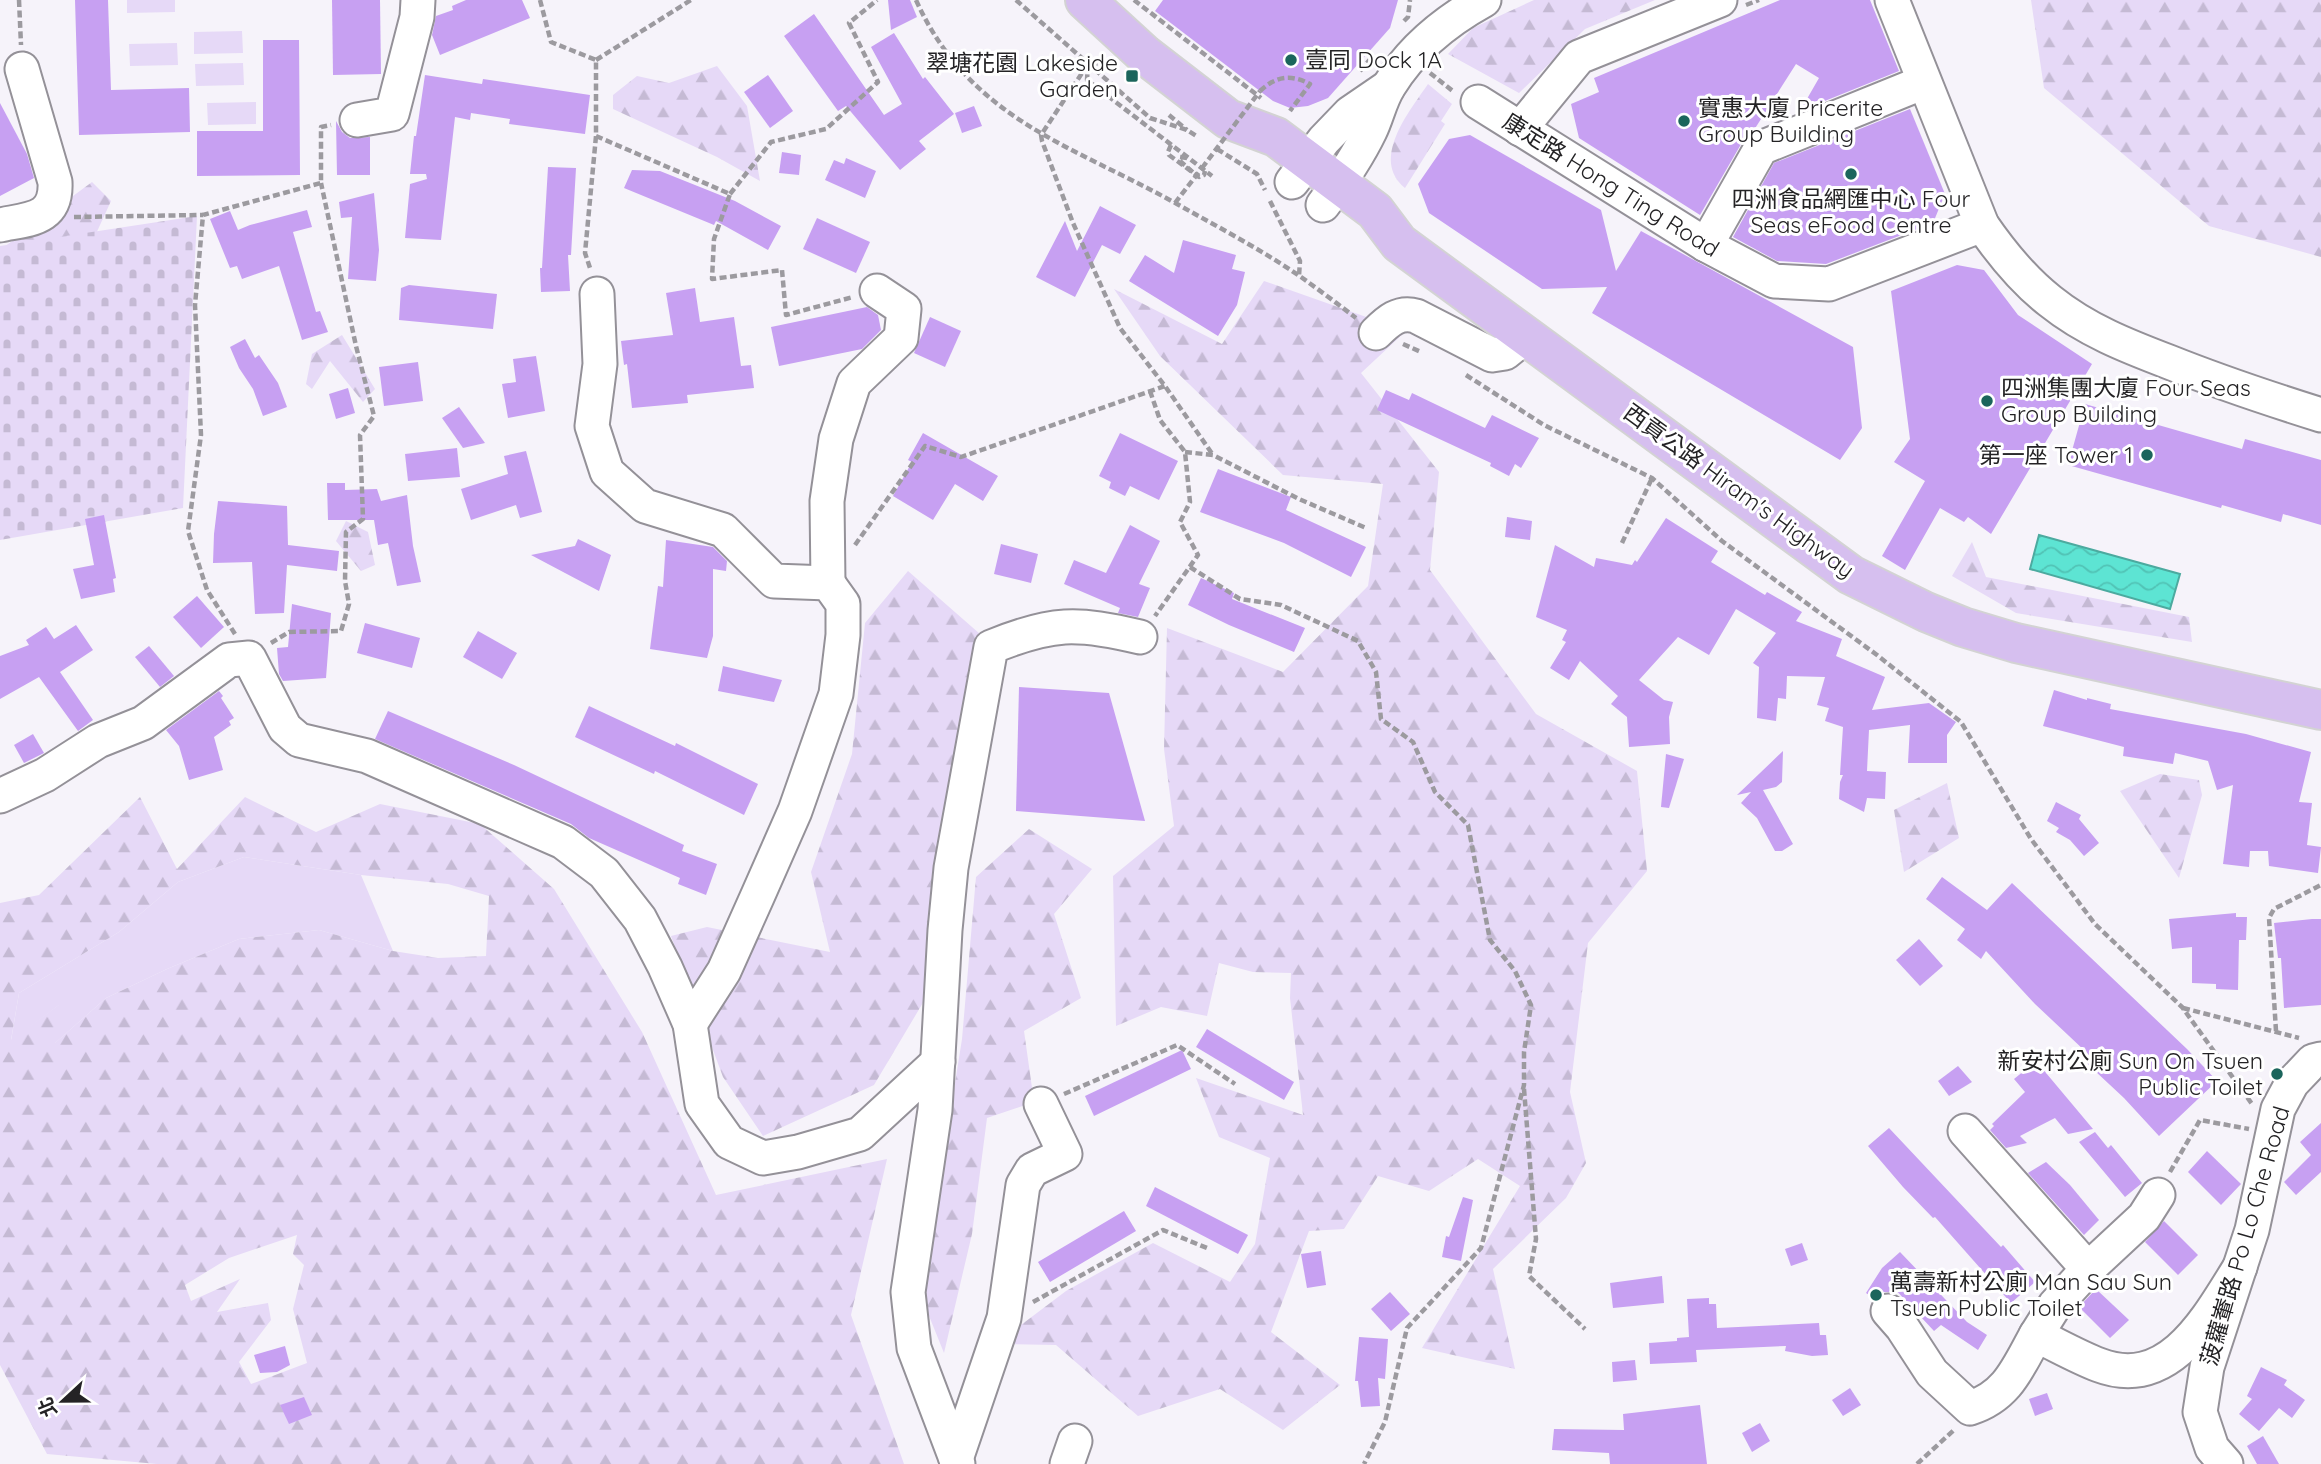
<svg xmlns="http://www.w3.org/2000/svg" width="2321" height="1464" font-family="Quicksand,'Noto Sans TC',sans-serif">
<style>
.green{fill:#e6d9f7}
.forest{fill:url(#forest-firs);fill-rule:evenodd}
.cemetery{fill:url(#cemetery-stones)}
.water{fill:url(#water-waves);stroke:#4caa9f;stroke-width:2}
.building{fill:#c7a0f2}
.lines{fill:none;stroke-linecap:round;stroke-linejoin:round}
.minor-casing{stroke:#949198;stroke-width:37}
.major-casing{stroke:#d3d3d3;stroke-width:42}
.path{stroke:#9c9a9f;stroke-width:4.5;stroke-dasharray:7 3.5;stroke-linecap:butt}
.minor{stroke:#fff;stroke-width:33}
.major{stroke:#d6bfef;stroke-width:38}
.path-bridge{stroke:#9c9a9f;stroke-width:4.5;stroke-dasharray:7 3.5;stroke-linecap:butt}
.poi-dot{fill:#1b655c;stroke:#fff;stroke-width:2.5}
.labels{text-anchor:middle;stroke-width:6;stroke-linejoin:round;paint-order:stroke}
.poi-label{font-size:23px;fill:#242325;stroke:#fff;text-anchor:start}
.street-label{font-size:23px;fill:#242325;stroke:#fff}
</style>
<defs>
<pattern id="forest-firs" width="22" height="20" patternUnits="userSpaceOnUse" patternTransform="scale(1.75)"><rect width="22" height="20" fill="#e6d9f7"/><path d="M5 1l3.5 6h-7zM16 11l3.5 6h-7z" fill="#c5bad4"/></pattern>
<pattern id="cemetery-stones" width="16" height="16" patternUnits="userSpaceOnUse" patternTransform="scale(1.75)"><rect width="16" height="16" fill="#e6d9f7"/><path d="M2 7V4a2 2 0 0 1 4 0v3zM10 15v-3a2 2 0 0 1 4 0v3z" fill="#c5bad4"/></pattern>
<pattern id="water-waves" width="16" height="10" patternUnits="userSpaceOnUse" patternTransform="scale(1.75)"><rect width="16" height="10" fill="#5de4d3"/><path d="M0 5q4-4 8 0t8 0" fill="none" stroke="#51c3b5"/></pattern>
</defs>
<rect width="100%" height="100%" fill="#f6f3fa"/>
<g class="green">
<path d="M127,0H175V12L127,13Z"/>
<path d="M242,31L243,53L194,54V32Z"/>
<path d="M177,43L178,65L130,66L129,44Z"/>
<path d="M243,63L244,85L196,86L195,64Z"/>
<path d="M256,102V124L208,125L207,103Z"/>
<path d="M244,857L361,875L393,951L319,930L239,939L167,969L106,998L54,1044L59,1005L11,1041L19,993L119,932L178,882Z"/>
</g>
<g class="forest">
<path d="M1534,0H1655L1585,29L1519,93L1448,54L1473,28Z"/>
<path d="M2031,0H2321V257L2209,226L2044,88Z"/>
<path d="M717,66L747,106L760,181L717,157L613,109V95L637,76L669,83Z"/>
<path d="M1428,84L1452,104L1441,121L1445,124L1405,188C1370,159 1409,112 1428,84Z"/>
<path d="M92,182L111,201L89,249L0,250Z"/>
<path d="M1264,281L1406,331L1361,373L1439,472L1430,570L1536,714L1637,771L1647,871L1588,943L1570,1092L1586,1163L1566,1198L1493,1269L1515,1369L1422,1348L1520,1186L1478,1159L1429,1191L1378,1176L1344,1229L1309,1231L1271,1332L1340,1385L1283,1430L1220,1389L1138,1416L1056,1345L996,1344L1066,1291L1153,1243L1230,1282L1255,1244L1270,1158L1219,1137L1196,1078L1303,1115L1290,998L1291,973L1253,972L1219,963L1207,1016L1161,1007L1116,1026L1113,876L1174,826L1164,749L1167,628L1283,672L1368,586L1383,484L1283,475L1160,356L1114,289L1222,344Z"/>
<path d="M342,335L375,389L363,402L330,361L312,389L306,384L312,354Z"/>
<path d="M346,521L368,532L375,565L361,571L336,541Z"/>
<path d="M1972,542L1986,577L2189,617L2192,642L2016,613L1952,576Z"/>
<path d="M908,571L980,634L924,1001L874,1085L763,1136L723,1077L671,936L707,927L830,952L811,872L852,754L865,623Z"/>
<path d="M2160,774L2199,780L2202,795L2179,878L2120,791Z"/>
<path d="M1947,783L1959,838L1904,872L1894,810Z"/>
<path d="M140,797L177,869L245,797L316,832L380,804L480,824L554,889L642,1032L716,1195L887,1159L851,1315L904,1464H157L47,1454L0,1365V903L39,895ZM244,857L361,875L448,884L489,896L486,956L438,958L393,951L319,930L239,939L167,969L106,998L55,1043L60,1004L11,1040L19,993L119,932L178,882ZM297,1235L293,1254L304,1265L293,1309L307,1363L251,1384L239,1362L271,1320L268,1303L217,1312L240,1279L191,1301L185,1285L229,1258Z"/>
<path d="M1029,829L1092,869L1054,914L1081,998L1024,1031L1034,1102L987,1118L972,1234L944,1353L921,1296L962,1039L976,877Z"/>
</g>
<path class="cemetery" d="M197,216L183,508L0,540V246Z"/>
<path class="water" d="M2039,535L2180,574L2170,609L2030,569Z"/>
<g class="building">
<path d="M75,0H108L111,90L189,88L190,132L79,135Z"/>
<path d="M332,0H380L381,74L333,75Z"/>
<path d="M466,0H522L530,18L440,55L432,35L436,16L453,10L452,6Z"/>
<path d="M888,0H910L917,17L891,30Z"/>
<path d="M1163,0H1398L1390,28L1328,98L1308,106L1290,108L1273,101L1155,11Z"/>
<path d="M1780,0H1870L1899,71L1800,111L1819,78L1796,64L1754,130L1744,139L1700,215L1579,138L1571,104L1599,92L1594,78Z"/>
<path d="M814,14L884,115L902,104L871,47L894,33L923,79L925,77L954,114L919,141L926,149L900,170L846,106L838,111L784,36Z"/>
<path d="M263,40H299L300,175L197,176V131H263Z"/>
<path d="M425,75L482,84L483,79L590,95L585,134L509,124L510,119L471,113L470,120L455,117L441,240L405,238L410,184L427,179L426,174H410L414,136H416Z"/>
<path d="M768,75L793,111L770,128L744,92Z"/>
<path d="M0,103L27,154L34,178L0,196Z"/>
<path d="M974,106L982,126L962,133L955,113Z"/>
<path d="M1910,109L1945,194L1933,223L1826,264L1777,261L1733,237L1774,163Z"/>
<path d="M336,121L342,132L350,138L370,137V175H337Z"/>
<path d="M1470,135L1601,210L1616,271L1641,231L1853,347L1862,428L1840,460L1592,313L1607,287L1542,289L1429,213L1418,184L1449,139Z"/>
<path d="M782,152L801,155L799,175L779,173Z"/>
<path d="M846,158L876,171L865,198L825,180L834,160L844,164Z"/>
<path d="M548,167L576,168L571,255H568L570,291L541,292L540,268H542Z"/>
<path d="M632,170L660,171L735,201L781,226L768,250L716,221L714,225L624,188Z"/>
<path d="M374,193L379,250L376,281L348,279L352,217L341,218L339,202Z"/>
<path d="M1100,206L1136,225L1120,254L1102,245L1075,297L1036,277L1065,221L1077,251Z"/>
<path d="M307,210L312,227L293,232L316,312L320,311L328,332L302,340L279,266L242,279L237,266L230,268L210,219L230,211L238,230L250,225Z"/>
<path d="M817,218L870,242L856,273L803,249Z"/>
<path d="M1183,240L1236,255L1232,269L1245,272L1237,305L1218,336L1129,281L1145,255L1174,273Z"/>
<path d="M1957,265L1984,270L2018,315L2092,364L1991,534L1968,517L1964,522L1940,508L1905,570L1882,556L1925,481L1894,462L1910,439L1891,291Z"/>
<path d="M409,285L497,294L493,329L399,320L401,288Z"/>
<path d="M695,288L700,322L734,317L741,366L751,365L754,388L687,395L688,403L632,408L627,364L624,365L621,341L673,335L666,293Z"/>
<path d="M867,307L878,315L881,330L862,349L779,366L771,327Z"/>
<path d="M930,317L961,331L945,367L914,353Z"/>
<path d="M245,339L255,358L259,355L278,383L287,407L263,416L253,389L239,368L230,347Z"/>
<path d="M536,356L545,411L508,418L502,384L516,382L513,359Z"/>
<path d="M418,362L423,401L384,406L379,367Z"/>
<path d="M348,388L355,413L336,419L329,394Z"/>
<path d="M1386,390L1409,400L1412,393L1485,428L1492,415L1539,438L1521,468L1515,464L1509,476L1490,466L1491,463L1377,410Z"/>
<path d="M2085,404L2242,449L2245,439L2321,460V525L2283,514L2281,522L2222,505L2221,508L2068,465Z"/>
<path d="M459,407L485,443L463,448L442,418Z"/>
<path d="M923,433L998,476L983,501L955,484L933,520L893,496L912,462L908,460Z"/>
<path d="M1120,433L1178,461L1159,500L1130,486L1125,496L1109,488L1111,482L1099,476Z"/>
<path d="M457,448L460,477L408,481L405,454Z"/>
<path d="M526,451L542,512L520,518L516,505L471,520L461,489L508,474L504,456Z"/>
<path d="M1218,469L1291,497L1286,510L1366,547L1351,577L1284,543L1200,512Z"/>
<path d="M327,483H345V490L377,489L381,501L407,495L413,546L421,582L397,586L388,543L378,545L374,520H328Z"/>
<path d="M218,501L287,506L288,545L339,551L337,571L287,565L284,613L255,614L252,562L213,563L214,534Z"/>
<path d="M104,515L116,578L113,579L115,592L81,599L73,569L94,565L85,519Z"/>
<path d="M1507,517L1532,521L1530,540L1505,537Z"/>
<path d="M1666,518L1718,551L1711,562L1765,595L1767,592L1802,612L1796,621L1842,639L1836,656L1885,677L1872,710L1929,703L1956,722L1947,735V763H1908L1910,725L1869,730L1867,771L1886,772L1885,799L1867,798L1864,812L1839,799L1840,782L1843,775H1840L1843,727L1825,721L1829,708L1817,705L1825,677L1787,676L1786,699L1778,698L1776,721L1757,718L1759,667L1753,663L1776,633L1736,609L1709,655L1678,637L1639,680L1664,700L1673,702L1669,717L1670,744L1629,747L1627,717L1611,704L1618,696L1580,661L1569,680L1550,668L1566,642L1562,640L1567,630L1536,617L1555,545L1594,567L1596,558L1632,565L1635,560L1637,562Z"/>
<path d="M1130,525L1160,541L1139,584L1150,588L1138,617L1118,613L1120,608L1064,584L1074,560L1106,573Z"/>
<path d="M578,539L611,555L599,591L531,555L575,546Z"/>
<path d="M666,540L713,547L727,561L726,571L713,569V636L707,658L650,649L658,586L663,587Z"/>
<path d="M1001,544L1038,554L1031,583L994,574Z"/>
<path d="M1201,578L1234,593L1232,599L1305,628L1294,652L1229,625L1188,605Z"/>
<path d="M197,596L224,627L201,648L173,617Z"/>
<path d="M292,604L331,613L326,678L283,681L279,674L277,648L288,647Z"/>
<path d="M365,623L420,638L412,668L357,653Z"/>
<path d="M76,625L93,650L60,672L93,720L78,731L39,677L0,699V656L29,645L26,640L46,627L54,639Z"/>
<path d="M478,631L517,653L502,679L463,657Z"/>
<path d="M149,646L174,676L160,687L135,657Z"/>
<path d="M723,666L782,680L774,702L718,691Z"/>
<path d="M1019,687L1109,693L1145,821L1016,811Z"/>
<path d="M2054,690L2087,700V698L2111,704L2110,709L2246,734L2311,752L2299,802L2312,803L2307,845L2321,847L2318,873L2269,866L2268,851H2250L2249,867L2223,864L2233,785L2217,790L2208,761L2175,753L2173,764L2123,756L2124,747L2043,726Z"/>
<path d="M219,691L223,696L221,698L234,718L229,721L231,725L214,737L223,770L189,780L179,746L166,730Z"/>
<path d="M589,706L675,746L676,743L758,784L744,815L655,771L654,774L575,737Z"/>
<path d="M388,711L514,765L684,845L682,851L717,864L706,895L678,884L680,878L589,838L571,824L375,739Z"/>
<path d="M33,734L44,753L24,763L14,745Z"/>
<path d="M1783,751L1782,782L1776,787L1763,790L1793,844L1782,851H1775L1757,818L1741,803L1751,792L1737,795Z"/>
<path d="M1666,754L1684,759L1669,808L1661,807Z"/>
<path d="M2056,802L2081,815L2079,819L2099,843L2084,856L2070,840L2056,832L2059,828L2047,821Z"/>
<path d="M1942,877L1987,910L2012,883L2187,1049L2217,1081L2159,1136L2124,1098L2080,1057L2085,1051L2035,1004L1986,951L1981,959L1957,940L1965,929L1926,899Z"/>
<path d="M2236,913V917H2247L2246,940H2239L2238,990L2216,989V984L2192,983V947L2172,949L2169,919Z"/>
<path d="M2312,919H2321V1005L2284,1008L2281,958H2278L2274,923Z"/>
<path d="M1919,939L1943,966L1920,986L1896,960Z"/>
<path d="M1207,1029L1294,1082L1284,1100L1196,1047Z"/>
<path d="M1182,1050L1191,1069L1094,1116L1085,1096Z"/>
<path d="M2036,1061L2093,1129L2068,1134L2055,1118L2020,1136L2027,1143L2006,1148L1990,1130L1994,1126L1992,1124L2025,1092L2014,1079Z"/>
<path d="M1958,1066L1972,1082L1949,1096L1938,1081Z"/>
<path d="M2321,1123V1172L2296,1195L2284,1182L2311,1155L2300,1142Z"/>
<path d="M1889,1128L2001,1247L2003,1245L2035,1282L2011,1303L1935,1217L1933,1218L1903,1187L1868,1146Z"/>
<path d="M2095,1132L2108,1148L2111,1145L2142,1183L2125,1197L2079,1142Z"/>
<path d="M2207,1151L2241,1184L2221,1205L2188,1172Z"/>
<path d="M2046,1162L2070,1185L2099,1220L2084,1235L2028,1173Z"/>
<path d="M1155,1187L1248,1235L1238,1254L1146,1206Z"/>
<path d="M1463,1197L1473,1200L1461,1261L1442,1257L1446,1236L1449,1237Z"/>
<path d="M1124,1211L1136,1231L1050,1282L1038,1262Z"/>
<path d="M2164,1221L2198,1255L2178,1275L2145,1242Z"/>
<path d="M1802,1243L1808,1260L1791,1266L1785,1249Z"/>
<path d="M1321,1251L1326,1285L1307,1288L1301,1254Z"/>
<path d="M1900,1252L1967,1322L1987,1335L1978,1350L1941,1325L1934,1331L1893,1287L1889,1292H1884L1874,1298L1866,1293L1882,1268Z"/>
<path d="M1662,1276L1664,1303L1613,1308L1610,1283Z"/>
<path d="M2096,1289L2129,1320L2110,1338L2079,1307Z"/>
<path d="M1390,1292L1410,1314L1391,1331L1371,1309Z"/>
<path d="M1709,1298V1304H1716L1717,1328L1819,1323L1820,1335H1826L1828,1355L1812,1356L1785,1351L1786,1346L1696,1350L1697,1362L1650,1364L1649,1343L1677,1341V1338L1689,1337L1687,1299Z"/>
<path d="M1359,1337L1388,1339L1385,1379L1378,1378L1380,1406L1361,1407L1358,1381H1355Z"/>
<path d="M285,1346L290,1365L277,1372L260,1373L254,1355Z"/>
<path d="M1635,1360L1637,1380L1613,1382L1612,1362Z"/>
<path d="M2261,1367L2287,1380L2284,1385L2305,1400L2292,1418L2279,1408L2259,1431L2239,1414L2252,1399L2247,1396Z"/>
<path d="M1850,1388L1861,1405L1843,1416L1832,1400Z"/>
<path d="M2047,1393L2053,1409L2035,1416L2029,1399Z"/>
<path d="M304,1397L312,1415L289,1424L280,1405Z"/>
<path d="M1700,1405L1707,1464H1610L1609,1453L1552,1450L1554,1429L1624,1430L1623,1414Z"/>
<path d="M1760,1423L1770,1441L1752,1452L1742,1433Z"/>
<path d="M2263,1436L2279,1464H2257L2247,1446Z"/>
</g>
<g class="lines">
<defs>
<g id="minor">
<path d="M1892,0L1982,225C2002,254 2023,280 2050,301C2086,330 2127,346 2169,362C2219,382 2270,399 2321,415"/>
<path d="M1478,102L1706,245L1774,281L1829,284L1982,225"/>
<path d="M357,120L392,114L417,17L418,0"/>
<path d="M1520,129L1579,57L1720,0"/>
<path d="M1292,182L1324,140L1350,113L1388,87"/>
<path d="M1323,205C1341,181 1357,158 1370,131C1377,117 1380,100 1389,86C1412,48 1446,21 1484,0"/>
<path d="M0,225C29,219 57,220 55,182L22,69"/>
<path d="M1706,245L1761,148L1924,82"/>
<path d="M597,294L600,364L592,426L607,472L645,506L723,530L774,581L828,583L843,604V635L836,694L795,811L758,895L724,971L690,1024"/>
<path d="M1376,333C1388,321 1399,311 1416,316L1492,355L1505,353L1527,335"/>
<path d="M828,583L827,501L836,439L854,383L901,338L904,309L877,291"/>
<path d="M0,796L45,775L98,741L143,723L229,660L249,658L285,728L299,740L367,756L563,842L604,873L640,919L665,967L690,1024L702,1104L729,1142L763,1158L798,1152L860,1134L938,1062"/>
<path d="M1965,1131L2088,1269L2055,1305L2036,1335"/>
<path d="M2088,1269L2144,1217L2158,1195"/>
<path d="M1888,1311L1902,1327L1932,1373L1970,1408C2008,1396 2018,1367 2036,1335C2057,1345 2078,1357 2099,1365C2170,1392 2209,1316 2240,1267"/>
<path d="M956,1459L1004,1318L1023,1185L1032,1170L1065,1154L1041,1104"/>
<path d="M958,1464L914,1348L908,1292L935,1110L945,930L951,868L991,647C1052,622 1077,622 1140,637"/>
<path d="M1067,1464L1075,1441"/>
<path d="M2226,1464L2212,1448L2200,1412L2207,1367L2252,1230L2278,1109L2292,1083L2313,1061L2321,1059"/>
</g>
<path id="major" d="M1085,0L1145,55L1228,119L1276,137L1375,211L1399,243L1851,575L1926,612L1963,627L2016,643L2321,710"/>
</defs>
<use href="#minor" class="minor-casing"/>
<use href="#major" class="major-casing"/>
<g class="path">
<path d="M19,0L21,45"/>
<path d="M540,0L551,42L596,60V136L585,253L591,271"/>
<path d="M916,0C970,120 1072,145 1177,204C1218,227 1262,250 1301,277C1319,290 1338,304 1356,318"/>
<path d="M1016,0L1150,118L1187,130L1198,137"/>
<path d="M1134,0L1261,98"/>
<path d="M1746,5L1759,0"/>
<path d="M1404,21L1408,17L1410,0"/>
<path d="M596,60L691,0"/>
<path d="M1108,63L1088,64L1041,135L1042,141L1073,223L1120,328L1165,386L1213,455"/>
<path d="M1088,64L1087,80L1212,176"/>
<path d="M1360,71L1373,56"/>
<path d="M1430,73L1454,92"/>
<path d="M1260,91C1276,76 1291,74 1310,84L1290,111"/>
<path d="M1169,115L1187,130"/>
<path d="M596,136L730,194L714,239L712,279L782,270L786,315L853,297"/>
<path d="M1171,145L1168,152L1169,155L1199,177L1204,175L1205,171"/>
<path d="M1217,149L1257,174L1265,190"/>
<path d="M1187,158L1180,157V161L1196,175"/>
<path d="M730,194L771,142L826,129L878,82L849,23L877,0"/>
<path d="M1270,201L1300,261L1299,276"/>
<path d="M1175,203L1202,168L1203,169"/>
<path d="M74,217L203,215"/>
<path d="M1403,344L1421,352"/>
<path d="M1466,375L1544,425L1652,478L1722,541L1877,655L1961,722L2031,839L2095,924L2182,1007L2252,1104"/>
<path d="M1150,391L1160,420L1185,452L1190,502L1180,522L1198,555L1155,616"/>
<path d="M1185,452L1213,455L1299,499L1366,528"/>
<path d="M1622,543L1652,478"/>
<path d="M855,545L925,446L961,457L1165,386"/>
<path d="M1190,567L1240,599L1281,605L1358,641L1376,672L1381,719L1413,742L1435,792L1468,825L1490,940L1515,971L1531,1005L1524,1052V1085L1481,1248L1407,1328L1385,1422L1364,1464"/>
<path d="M235,634L207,590L188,531L201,435L195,305L203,215L321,183V127L331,125"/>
<path d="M271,643L289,632L341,631L349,604L345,581L346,532L363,519L360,435L374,416L356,346L321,183"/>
<path d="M2183,1008L2299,1038"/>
<path d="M2276,1031L2269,918L2274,909L2321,885"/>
<path d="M1524,1089L1536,1239L1529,1276L1585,1329"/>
<path d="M1064,1094L1177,1045L1235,1084"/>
<path d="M2170,1172L2200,1120L2249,1129"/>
<path d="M1033,1302L1163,1230L1207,1248"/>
<path d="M1917,1464L1955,1429"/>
</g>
<use href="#minor" class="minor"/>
<use href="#major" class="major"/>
<path class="path-bridge" d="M1202,168L1260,91"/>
</g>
<g class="poi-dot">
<circle cx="1291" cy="60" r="7"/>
<rect x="1125" y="69" width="14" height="14" rx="3.5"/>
<circle cx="1684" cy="121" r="7"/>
<circle cx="1851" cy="174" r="7"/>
<circle cx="1987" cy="401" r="7"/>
<circle cx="2147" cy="455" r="7"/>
<circle cx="2277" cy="1074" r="7"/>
<circle cx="1876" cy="1295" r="7"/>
</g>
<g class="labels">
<g class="poi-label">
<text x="1305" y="68">壹同 Dock 1A</text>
<text x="1118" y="71" text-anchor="end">翠塘花園 Lakeside<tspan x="1118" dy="26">Garden</tspan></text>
<text x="1698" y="116">實惠大廈 Pricerite<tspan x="1698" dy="26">Group Building</tspan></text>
<text x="1851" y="207" text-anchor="middle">四洲食品網匯中心 Four<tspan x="1851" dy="26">Seas eFood Centre</tspan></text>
<text x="2001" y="396">四洲集團大廈 Four Seas<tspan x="2001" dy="26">Group Building</tspan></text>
<text x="2133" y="463" text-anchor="end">第一座 Tower 1</text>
<text x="2263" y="1069" text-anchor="end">新安村公廁 Sun On Tsuen<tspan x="2263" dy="26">Public Toilet</tspan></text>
<text x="1890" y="1290">萬壽新村公廁 Man Sau Sun<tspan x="1890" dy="26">Tsuen Public Toilet</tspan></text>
</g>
<g class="street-label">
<text transform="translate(1611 185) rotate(32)" y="8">康定路 Hong Ting Road</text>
<text transform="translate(1739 491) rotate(36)" y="8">西貢公路 Hiram's Highway</text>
<text transform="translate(2245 1236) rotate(-74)" y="8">菠蘿輋路 Po Lo Che Road</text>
</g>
</g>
<g transform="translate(63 1401) rotate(248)" stroke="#ffffff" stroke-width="5" paint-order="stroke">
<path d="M0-5L12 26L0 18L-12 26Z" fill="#242325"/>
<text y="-10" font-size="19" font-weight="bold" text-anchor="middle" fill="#242325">北</text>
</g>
</svg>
